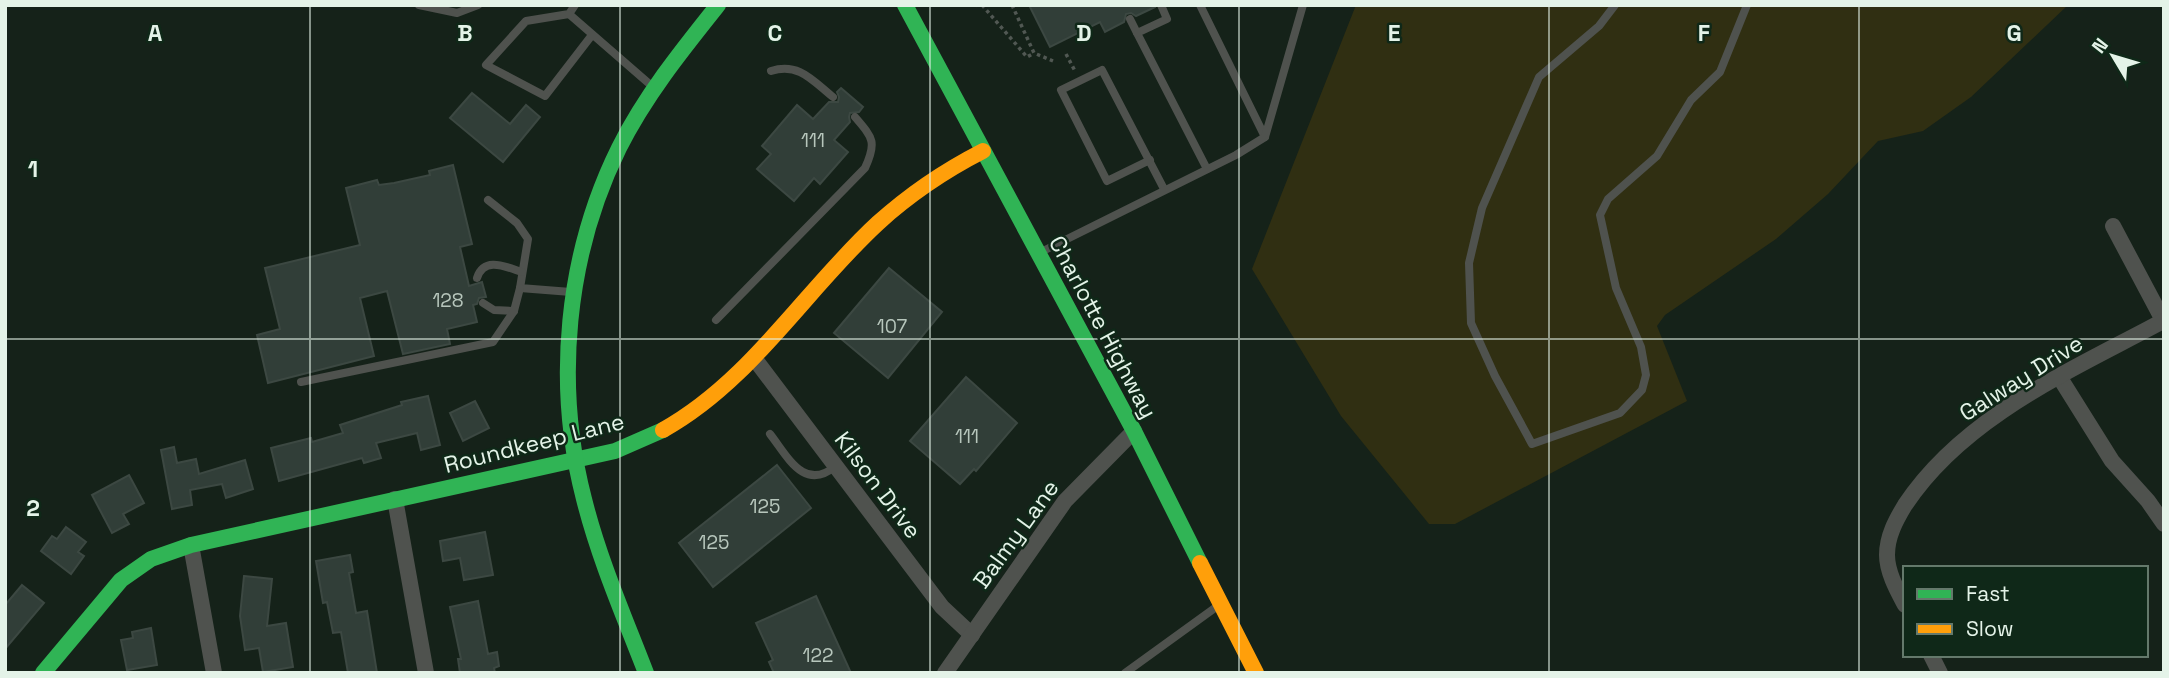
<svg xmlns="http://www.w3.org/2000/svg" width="2169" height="678" font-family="'Space Grotesk',sans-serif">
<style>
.green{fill:#302f12}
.building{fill:#313e38;stroke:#3c4842;stroke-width:2}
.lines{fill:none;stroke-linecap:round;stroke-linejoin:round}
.path{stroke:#515853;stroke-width:3.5;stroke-dasharray:3.5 3.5;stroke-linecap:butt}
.lane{stroke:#4f524e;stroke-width:8}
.street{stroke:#4f524e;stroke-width:16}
.fast{stroke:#30b455;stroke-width:16}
.slow{stroke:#ff9f0a;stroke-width:16}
.grid{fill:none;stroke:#e4f3e8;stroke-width:2;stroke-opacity:0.55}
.labels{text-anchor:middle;stroke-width:5;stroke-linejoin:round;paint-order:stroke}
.number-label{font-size:19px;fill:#b7c6bc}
.street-label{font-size:23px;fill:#e4f3e8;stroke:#0f2818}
.grid-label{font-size:23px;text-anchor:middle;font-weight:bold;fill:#e4f3e8;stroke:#0f2818;stroke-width:5;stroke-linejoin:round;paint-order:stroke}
</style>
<rect width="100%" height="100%" fill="#152219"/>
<path class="green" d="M1356,5H2068L1971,97L1923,131L1878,141L1828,194L1776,239L1665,315L1657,326L1687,401L1455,524H1429L1341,416L1252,269Z"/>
<g class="building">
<path d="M1029,5H1155V7L1136,16L1131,13L1126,14L1124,22L1105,32L1100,22L1050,47Z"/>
<path d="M841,88L863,107L859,112L850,113L849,117L850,122L834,140L848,152L820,184L814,178L794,201L757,169L771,154L762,146L797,105L813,119L829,102H838L839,97L837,92Z"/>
<path d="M472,93L510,124L526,105L540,117L503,162L450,118Z"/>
<path d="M453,165L472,244L460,247L469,286L482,282L486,297L479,298L477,304L473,305L477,322L447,329L450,344L403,354L387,291L360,298L374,356L268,383L257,335L280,329L265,268L360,245L346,188L377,180L379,185L394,183L430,175L429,171Z"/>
<path d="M889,268L942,312L888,378L834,333Z"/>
<path d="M966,377L1017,423L976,471L974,469L960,484L910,441Z"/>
<path d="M428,396L440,445L421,450L417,433L376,443L381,458L364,463L362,458L279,481L271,448L311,438L312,442L343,433L340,425L402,405L401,402Z"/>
<path d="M475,401L489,428L463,441L450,413Z"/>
<path d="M174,447L177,463L196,459L199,474L245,460L253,489L226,498L222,484L190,490L192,505L172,509L161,450Z"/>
<path d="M777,465L811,508L713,587L679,543Z"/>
<path d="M129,475L144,503L123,514L129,524L112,533L92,495Z"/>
<path d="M66,527L86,542L78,552L84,556L71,574L41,551L52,536L57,539Z"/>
<path d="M485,532L493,575L464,580L460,558L443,561L440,541Z"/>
<path d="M350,555L353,572L349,573L356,613L367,611L377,673H348L341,632L333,633L327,602L323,603L316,561Z"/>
<path d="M244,576L272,579L267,626L286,623L293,667L263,672L259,648L245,650L240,616Z"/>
<path d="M22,585L44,603L5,649V605Z"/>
<path d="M816,596L851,673H774L769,662L773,660L756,623Z"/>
<path d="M478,601L488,654L497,652L499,666L494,668L495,673H460L458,659H461L450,607Z"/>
<path d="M151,628L157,665L127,670L121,640L133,638L132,632Z"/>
</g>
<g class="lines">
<g class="path">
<path d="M982,5L1027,57L1034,53"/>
<path d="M1012,5L1034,53L1053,61"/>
<path d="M975,6L976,5"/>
<path d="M1066,54L1075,71"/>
</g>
<g class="lane">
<path d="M419,5L457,13L478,5"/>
<path d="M575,5L569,14L526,21L486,65L545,96L592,35"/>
<path d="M1161,5L1167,19L1137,33L1207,169"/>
<path d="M1200,5L1265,137"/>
<path d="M1615,5L1599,26L1539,77L1482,208L1469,263L1471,323L1495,376L1532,444L1620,413L1642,390L1646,375L1641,347L1616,288L1600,215L1608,199L1657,156L1691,100L1720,72L1747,5"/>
<path d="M569,14L653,87"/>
<path d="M1130,19L1137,33"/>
<path d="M771,71C799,62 813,81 833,97"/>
<path d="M1150,160L1107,181L1061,90L1102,70L1164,189"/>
<path d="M488,200L517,223L528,239L520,288L571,292"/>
<path d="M1041,252L1236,155L1265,137L1303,5"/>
<path d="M477,278C484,256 506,267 522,272"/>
<path d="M483,303L494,310L514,311"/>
<path d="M716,320L865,168C877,142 873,138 855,117"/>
<path d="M301,382L493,342L514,311L520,288"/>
<path d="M770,434C788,457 804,492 836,466"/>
<path d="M1125,673L1219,605"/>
</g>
<g class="street">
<path d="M2113,226L2164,322"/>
<path d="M754,358L942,607L972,635"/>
<path d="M2060,378L2112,461L2148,501L2164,524"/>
<path d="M395,499L426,673"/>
<path d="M191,545L214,673"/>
<path d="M1905,605C1897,590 1887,572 1887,555C1887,536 1896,520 1905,505C1964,416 2072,370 2163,321"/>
<path d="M1931,655L1940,673"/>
<path d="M945,673L1065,501L1134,431"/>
</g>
<g class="fast">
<path d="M905,5L1134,431L1200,563"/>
<path d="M43,673L121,580L151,559L191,545L615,451L663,430"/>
<path d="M646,673C624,616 599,559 584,499C554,384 566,255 619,148C645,96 682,50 718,5"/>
</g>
<g class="slow">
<path d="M663,430C751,381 805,290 878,223C910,194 944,171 983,151"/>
<path d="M1200,563L1256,673"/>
</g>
</g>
<path class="grid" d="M310,5V673M620,5V673M930,5V673M1239,5V673M1549,5V673M1859,5V673M5,339H2164"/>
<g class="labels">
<g class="number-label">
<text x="813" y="147">111</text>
<text x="448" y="307">128</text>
<text x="892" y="333">107</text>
<text x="967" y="443">111</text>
<text x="765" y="513">125</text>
<text x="714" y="549">125</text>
<text x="818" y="662">122</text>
</g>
<g class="street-label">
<text transform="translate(1103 327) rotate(62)" y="8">Charlotte Highway</text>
<text transform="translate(2021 378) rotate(-32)" y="8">Galway Drive</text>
<text transform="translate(534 443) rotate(-14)" y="8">Roundkeep Lane</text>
<text transform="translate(878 485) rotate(53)" y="8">Kilson Drive</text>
<text transform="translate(1016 534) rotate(-54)" y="8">Balmy Lane</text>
</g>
</g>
<g class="grid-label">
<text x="155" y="41">A</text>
<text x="465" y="41">B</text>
<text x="775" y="41">C</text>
<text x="1084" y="41">D</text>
<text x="1394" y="41">E</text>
<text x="1704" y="41">F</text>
<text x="2014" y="41">G</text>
<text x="33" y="177">1</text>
<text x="33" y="516">2</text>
</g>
<rect width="2169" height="678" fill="none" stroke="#e4f3e8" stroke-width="14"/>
<rect x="1903" y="566" width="245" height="91" fill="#0f2818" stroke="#64796b" stroke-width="2"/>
<rect x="1917" y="589" width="35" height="10" fill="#30b455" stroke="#64796b" stroke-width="2"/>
<text x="1966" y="601" font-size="21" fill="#e4f3e8">Fast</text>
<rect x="1917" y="624" width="35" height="10" fill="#ff9f0a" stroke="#64796b" stroke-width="2"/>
<text x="1966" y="636" font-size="21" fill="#e4f3e8">Slow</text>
<g transform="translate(2113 56) rotate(308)" stroke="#0f2818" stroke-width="5" paint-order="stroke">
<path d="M0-5L12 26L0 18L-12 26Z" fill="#e4f3e8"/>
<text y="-10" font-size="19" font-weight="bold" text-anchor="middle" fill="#e4f3e8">N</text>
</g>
</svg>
